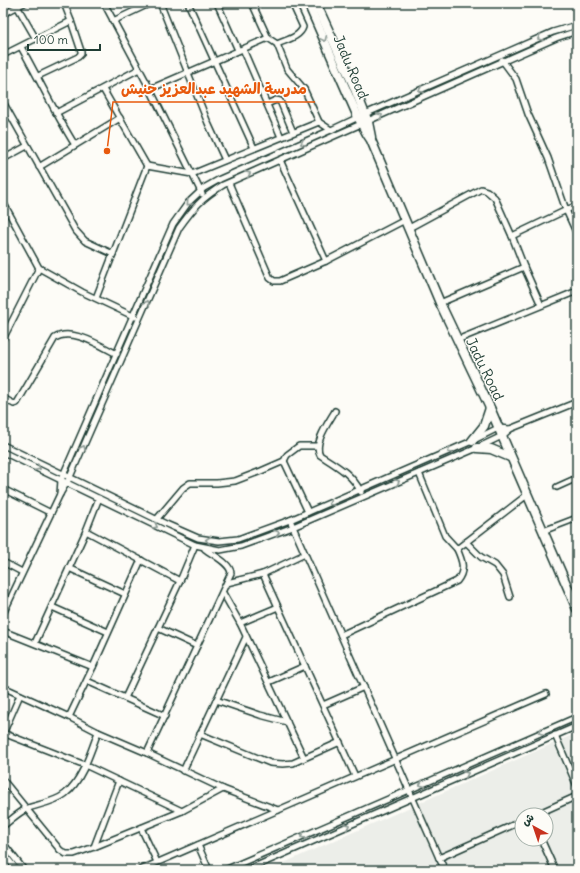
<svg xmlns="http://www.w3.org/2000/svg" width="580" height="873" font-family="Delius,'Playpen Sans Arabic',sans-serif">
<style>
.built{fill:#eceee9;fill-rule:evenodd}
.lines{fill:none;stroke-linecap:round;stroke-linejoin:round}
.minor-casing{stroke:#1f3d34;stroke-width:8}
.highway-casing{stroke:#1f3d34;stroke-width:11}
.minor{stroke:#fdfcf7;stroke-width:5}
.highway{stroke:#fdfcf7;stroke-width:8}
.oneway{stroke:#8e9c96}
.labels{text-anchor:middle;stroke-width:3;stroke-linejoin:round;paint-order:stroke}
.street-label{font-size:14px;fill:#1f3d34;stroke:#fdfcf7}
.leader{fill:none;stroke:#e8590c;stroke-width:1.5}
.callout-dot{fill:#e8590c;stroke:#fdfcf7;stroke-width:1.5}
.callout-label{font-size:15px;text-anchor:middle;font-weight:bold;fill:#e8590c;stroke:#fdfcf7;stroke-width:3;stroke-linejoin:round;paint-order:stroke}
</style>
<rect width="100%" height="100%" fill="#fdfcf7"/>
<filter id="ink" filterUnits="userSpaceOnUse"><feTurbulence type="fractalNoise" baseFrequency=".025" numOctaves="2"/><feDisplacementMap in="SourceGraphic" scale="8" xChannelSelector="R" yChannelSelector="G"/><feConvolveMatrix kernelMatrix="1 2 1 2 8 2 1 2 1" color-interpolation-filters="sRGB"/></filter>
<g filter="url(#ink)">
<path class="built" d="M577,733V870H268ZM522,815H546V839H522Z"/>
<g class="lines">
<defs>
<g id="minor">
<path d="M64,3L71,21"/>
<path d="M104,3L150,89L202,194"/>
<path d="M160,3L208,123L225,160"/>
<path d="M188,3L254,148"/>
<path d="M217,3L238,50"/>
<path d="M17,6L36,39"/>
<path d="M3,14L24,3"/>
<path d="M113,21L151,3"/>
<path d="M268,38L277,44C286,40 300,37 303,27L292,3"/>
<path d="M277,44L287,69L304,89L319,122L331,130"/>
<path d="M21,47C39,79 55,113 75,145"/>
<path d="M243,49L281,137"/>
<path d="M3,55L71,21L81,51V54L78,57L38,76"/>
<path d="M502,60L516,79L528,114L548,158L566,210L577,234"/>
<path d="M103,89L147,166"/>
<path d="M150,89L268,38L252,3"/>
<path d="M3,102L75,230L85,241L113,254"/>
<path d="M267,104L276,100L280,101L293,132"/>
<path d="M56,113L139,69"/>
<path d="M3,159L27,146"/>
<path d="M280,160L326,261"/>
<path d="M39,167L120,118"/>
<path d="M229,183L270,278L274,281H280L326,261L405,220"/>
<path d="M3,202L39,268L82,292L135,317"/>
<path d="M409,228L481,189L487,191L495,198L512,236"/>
<path d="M524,267L541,305"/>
<path d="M96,298L147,166L192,174L319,122"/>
<path d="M440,303L524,267L512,236L577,205"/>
<path d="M3,339L39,268"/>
<path d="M457,340L577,291"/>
<path d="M3,398L14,404L17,403L55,338C71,327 101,346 117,354"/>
<path d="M335,411C329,422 313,443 320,455C337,466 351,473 361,492"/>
<path d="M3,445L166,524L198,538L219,541L238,539L290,520L472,441L498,428L510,429"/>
<path d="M3,452L195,545L220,550L241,546L293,527L477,448L502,436L510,429L577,402"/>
<path d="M284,461L308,512"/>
<path d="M419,473L445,536L457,549"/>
<path d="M557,487L577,478"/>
<path d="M3,489L51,513"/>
<path d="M60,494L61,480L173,224L188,203L204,188L220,179L331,130L365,114L553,32L577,25"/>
<path d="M156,520L183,488L190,483H217L235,481L261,471L284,461L287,455L299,446H318"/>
<path d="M290,520L439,858L522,821"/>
<path d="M86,531L180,581"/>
<path d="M543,531L577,518"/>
<path d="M466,542L481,557L495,565L503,575L510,597"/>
<path d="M3,562L22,572"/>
<path d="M69,568L125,594"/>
<path d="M263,574L355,776"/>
<path d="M227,583L263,574L305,554"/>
<path d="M223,593L240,623L304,758"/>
<path d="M52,607L108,632"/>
<path d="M3,614L60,494L70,477L179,228C194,207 202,198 223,185L556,38L577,31"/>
<path d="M240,623L278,607"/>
<path d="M158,628L197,646"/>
<path d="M3,631L93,667"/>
<path d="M341,635L457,581C466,570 462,560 457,549L527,495"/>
<path d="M35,643L86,531L99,498"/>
<path d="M87,681L165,716"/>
<path d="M269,682L305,666"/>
<path d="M3,687L69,717L98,732L147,753L223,789L182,811L85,765L3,733"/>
<path d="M125,698L180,581L195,545"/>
<path d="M216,700L260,715L287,722"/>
<path d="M323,705L364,687"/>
<path d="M69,717L93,667L141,560"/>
<path d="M3,734L20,695"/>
<path d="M200,734L270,763L283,764L293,763L340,742"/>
<path d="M555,735L577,786"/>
<path d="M147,753L231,573C230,563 213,555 205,549"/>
<path d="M183,771L246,637"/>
<path d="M3,780L60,850L66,854H74L94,847L182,811"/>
<path d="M223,789L278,810"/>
<path d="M535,815L577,796"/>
<path d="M3,826C11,820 19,812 28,808C40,804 55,802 65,794C82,781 91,751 98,732"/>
<path d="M141,828L157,862"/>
<path d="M541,839L555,870"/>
<path d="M3,843L24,870"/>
<path d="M198,845L209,870"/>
<path d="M94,847L119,781"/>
<path d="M3,853L17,870"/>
<path d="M439,858L445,870"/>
<path d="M140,870L546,694"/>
<path d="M225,870L577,717"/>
<path d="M247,870L577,726"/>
</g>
<g id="highway">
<path d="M308,3L358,117L367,134L371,140L440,303L490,408L577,609"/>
<path d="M316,3L353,84L368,122L371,137"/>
<path d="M472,441L484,426L490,408"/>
<path d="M477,448L491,449L510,457"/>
</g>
</defs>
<use href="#minor" class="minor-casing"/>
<use href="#highway" class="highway-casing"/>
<use href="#minor" class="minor"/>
<use href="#highway" class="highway"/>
</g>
<defs><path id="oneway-chevron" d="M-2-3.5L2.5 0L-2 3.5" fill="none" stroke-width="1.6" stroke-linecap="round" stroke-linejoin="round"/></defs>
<g class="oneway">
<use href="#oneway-chevron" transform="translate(540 38) rotate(156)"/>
<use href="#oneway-chevron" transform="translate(324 39) rotate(66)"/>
<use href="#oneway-chevron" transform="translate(421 90) rotate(157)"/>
<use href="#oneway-chevron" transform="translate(380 116) rotate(-24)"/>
<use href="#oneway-chevron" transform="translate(303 143) rotate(156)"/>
<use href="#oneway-chevron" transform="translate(248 174) rotate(-24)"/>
<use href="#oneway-chevron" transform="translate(189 203) rotate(133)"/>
<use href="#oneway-chevron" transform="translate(147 303) rotate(-67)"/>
<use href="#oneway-chevron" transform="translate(83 448) rotate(-66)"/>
<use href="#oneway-chevron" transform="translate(450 451) rotate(156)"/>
<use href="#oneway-chevron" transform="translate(38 468) rotate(27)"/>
<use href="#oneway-chevron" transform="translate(397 482) rotate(-23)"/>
<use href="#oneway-chevron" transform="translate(331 503) rotate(157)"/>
<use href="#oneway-chevron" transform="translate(155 526) rotate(27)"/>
<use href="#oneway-chevron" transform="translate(277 533) rotate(-19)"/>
<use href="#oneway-chevron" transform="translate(208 540) rotate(-173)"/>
<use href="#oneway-chevron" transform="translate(541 732) rotate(157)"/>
<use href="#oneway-chevron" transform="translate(466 774) rotate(-24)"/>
<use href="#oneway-chevron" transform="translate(422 784) rotate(157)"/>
<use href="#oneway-chevron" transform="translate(347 826) rotate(-24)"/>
<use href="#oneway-chevron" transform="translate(303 836) rotate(156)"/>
</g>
</g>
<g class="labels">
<g class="street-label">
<text transform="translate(351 67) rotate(67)" y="5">Jadu Road</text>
<text transform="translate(485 369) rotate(64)" y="5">Jadu Road</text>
</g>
</g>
<path class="leader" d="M107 151L113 102H315"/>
<circle class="callout-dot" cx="107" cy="151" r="4"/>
<g class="callout-label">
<text x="214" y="94">مدرسة الشهيد عبدالعزيز حنيش</text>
</g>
<rect width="580" height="873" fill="none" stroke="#fdfcf7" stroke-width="16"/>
<rect x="8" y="8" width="564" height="857" fill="none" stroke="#1f3d34" stroke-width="1.5" filter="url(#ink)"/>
<g transform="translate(534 827) rotate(320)"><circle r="19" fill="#fdfcf7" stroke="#a4b0a9"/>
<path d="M0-3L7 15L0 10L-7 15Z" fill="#c8321e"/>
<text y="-6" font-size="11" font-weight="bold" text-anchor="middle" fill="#1f3d34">ش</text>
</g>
<path d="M28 44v6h72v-6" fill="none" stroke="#1f3d34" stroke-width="2"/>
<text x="34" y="44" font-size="12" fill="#1f3d34" stroke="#fdfcf7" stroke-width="3" paint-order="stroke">100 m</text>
</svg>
